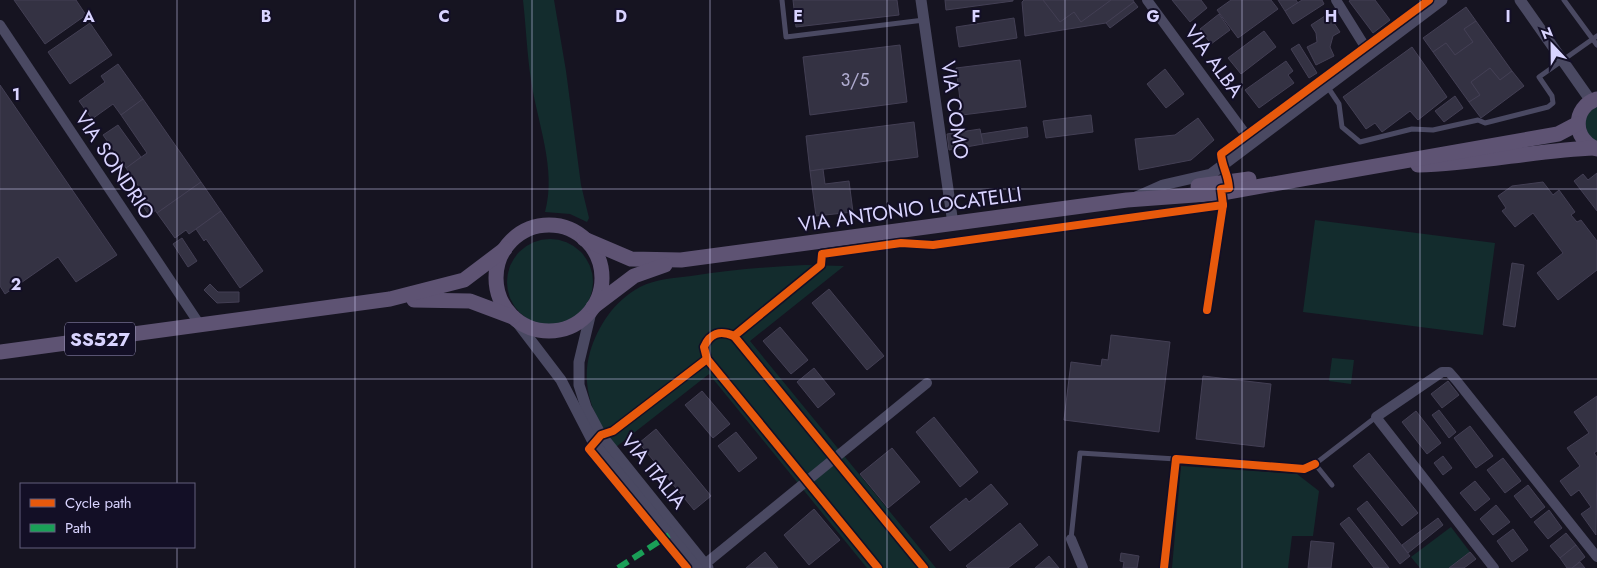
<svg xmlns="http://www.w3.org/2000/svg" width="1597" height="568" font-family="Jost,sans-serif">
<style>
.green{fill:#132c2d}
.building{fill:#343243;stroke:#433f54}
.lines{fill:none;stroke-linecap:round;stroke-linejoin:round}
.service{stroke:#4a4962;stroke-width:5}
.minor{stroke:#4a4962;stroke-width:10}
.tertiary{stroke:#4a4962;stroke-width:11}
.primary{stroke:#5e5373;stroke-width:15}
.quiet{stroke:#1a9f57;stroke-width:6;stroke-dasharray:12 6;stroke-linecap:butt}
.cycleway-casing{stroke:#130f26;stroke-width:11}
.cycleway{stroke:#e8590c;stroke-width:8}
.grid{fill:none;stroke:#d9d4ff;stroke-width:1;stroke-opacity:0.55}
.labels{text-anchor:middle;stroke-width:4;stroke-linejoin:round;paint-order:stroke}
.number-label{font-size:18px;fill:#b0acd0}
.shield{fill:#130f26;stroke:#9e99be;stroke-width:1}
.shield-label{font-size:19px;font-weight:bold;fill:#d9d4ff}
.street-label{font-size:20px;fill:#d9d4ff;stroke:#130f26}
.grid-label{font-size:16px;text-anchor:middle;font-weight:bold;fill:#d9d4ff;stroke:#130f26;stroke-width:4;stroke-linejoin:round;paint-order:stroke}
</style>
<rect width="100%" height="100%" fill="#161421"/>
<g class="green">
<path d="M523,0H554L566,71L581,185L589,218L587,222L570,214L545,212C557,169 537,122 531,80C527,53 526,27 523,0Z"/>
<path d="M1597,105V142L1588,136L1584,118Z"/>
<path d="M1315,220L1495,243L1483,335L1303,312Z"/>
<circle cx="550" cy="282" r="43"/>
<path d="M805,265L844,266L750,341L936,568H867L709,374L616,447C594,420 580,387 590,352C598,326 614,301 640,287C656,279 674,278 691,276C729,270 766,267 805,265Z"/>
<path d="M1332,358L1354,360L1351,384L1329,381Z"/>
<path d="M1181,466L1297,474L1319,491L1313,536H1292L1288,568H1172Z"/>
<path d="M1451,527L1470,552L1449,568H1420L1411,557Z"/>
</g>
<g class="building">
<path d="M14,0H76L86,15L45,44Z"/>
<path d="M793,0H897L899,15L796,27Z"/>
<path d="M945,0H1013V1L946,10Z"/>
<path d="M1024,0H1133L1134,2L1106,23L1025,36L1022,2Z"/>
<path d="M1043,0H1111L1081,22L1074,12L1060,22Z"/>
<path d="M1172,0H1201L1207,8L1190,22Z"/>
<path d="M1231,0H1271L1278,9L1238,38L1217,10Z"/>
<path d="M1278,0H1296L1298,3L1285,11Z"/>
<path d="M1302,0H1322L1324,4L1293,24L1285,11Z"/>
<path d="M1351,0H1375L1390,20L1373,33L1349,1Z"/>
<path d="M1134,2L1138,7L1110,28L1106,23Z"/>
<path d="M1466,7L1476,21L1464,29L1473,42L1455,55L1446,43L1433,52L1423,38Z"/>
<path d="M1219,14L1230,30L1211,44L1200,29Z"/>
<path d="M1328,14L1340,32L1333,36L1330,47L1334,56L1316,65L1307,47L1317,42L1316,33L1311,25Z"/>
<path d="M1014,18L1017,38L959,47L956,27Z"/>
<path d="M1476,21L1512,71L1500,80L1490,68L1471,82L1480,95L1469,102L1433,52L1446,43L1455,55L1473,42L1464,29Z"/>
<path d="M90,23L112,55L70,84L48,52Z"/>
<path d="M1264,31L1276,47L1241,74L1228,58Z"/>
<path d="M1299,44L1317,73L1309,78L1291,49Z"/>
<path d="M900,45L907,102L810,115L803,57Z"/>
<path d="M1412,47L1447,97L1418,120L1410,111L1382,132L1375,123L1366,129L1343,97Z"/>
<path d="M1020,60L1026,107L962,115L956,68Z"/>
<path d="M1286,61L1293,71L1288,75L1294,83L1259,108L1245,90Z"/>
<path d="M118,64L143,99L121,115L113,104L92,119L79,101L105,82L101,76Z"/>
<path d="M1490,68L1500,80L1512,71L1524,86L1481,118L1469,102L1480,95L1471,82Z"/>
<path d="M1165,69L1184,94L1166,108L1147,84Z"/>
<path d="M0,85L117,255L76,282L58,257L5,294L0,286Z"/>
<path d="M1455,96L1463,108L1444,122L1435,111Z"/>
<path d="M143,99L201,182L157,213L126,168L147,153L121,115Z"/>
<path d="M1091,115L1093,132L1046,138L1043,121Z"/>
<path d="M1198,118L1214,140L1191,160L1139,170L1135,139L1175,135Z"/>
<path d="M914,122L918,157L810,171L806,136Z"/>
<path d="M118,125L141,157L126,168L103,135Z"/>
<path d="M1027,127L1028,137L983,144L981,134Z"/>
<path d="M980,129L983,144L949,150L947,134Z"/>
<path d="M823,169L825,184L849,181L853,212L816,216L810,171Z"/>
<path d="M1597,173V211L1574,181L1583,174L1588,180Z"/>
<path d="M201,182L221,211L189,234L186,230L175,238L157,213Z"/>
<path d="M1543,182L1553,195L1559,190L1575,212L1571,215L1577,222L1581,220L1597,241V270L1558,300L1537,273L1563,253L1533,213L1515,227L1502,211L1506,208L1498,196L1512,186Z"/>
<path d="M146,198L155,211L149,215L140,202Z"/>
<path d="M221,211L263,271L240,288L206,239L204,241L196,229Z"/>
<path d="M182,238L197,261L188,267L173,244Z"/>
<path d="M1512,263L1524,265L1515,327L1503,325Z"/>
<path d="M210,284L218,292H239V302L217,303L204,290Z"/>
<path d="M829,289L884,356L867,370L812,303Z"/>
<path d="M780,327L808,360L791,374L763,341Z"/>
<path d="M1111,335L1170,342L1159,432L1064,420L1071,362L1101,366L1102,359L1108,360Z"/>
<path d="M814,368L835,394L818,408L797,382Z"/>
<path d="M1203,376L1271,384L1264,447L1196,439Z"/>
<path d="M1448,381L1459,395L1442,408L1431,394Z"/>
<path d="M702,391L730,424L713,438L685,405Z"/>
<path d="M1597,396V451L1594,453L1597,457L1596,535L1581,514L1591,507L1579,490L1571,496L1560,481L1580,466L1567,448L1589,433L1574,412Z"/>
<path d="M1439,410L1456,432L1449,438L1432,415Z"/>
<path d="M1416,411L1441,443L1427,454L1402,422Z"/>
<path d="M934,417L978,472L960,487L916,432Z"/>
<path d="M1470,426L1493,456L1476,468L1454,438Z"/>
<path d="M656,429L711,496L694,510L639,443Z"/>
<path d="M736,432L757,458L739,472L718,446Z"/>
<path d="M892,448L920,482L888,508L860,474Z"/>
<path d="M1369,453L1418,513L1402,526L1353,466Z"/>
<path d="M1443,456L1452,468L1443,475L1434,463Z"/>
<path d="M1503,458L1521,481L1505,493L1487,470Z"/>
<path d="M1475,481L1490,499L1475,511L1460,493Z"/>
<path d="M991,484L1008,504L950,551L930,527L966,498L969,502Z"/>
<path d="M1528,485L1545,507L1531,518L1514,496Z"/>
<path d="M1367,501L1410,556L1400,564L1357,509Z"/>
<path d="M1496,505L1510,522L1493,535L1480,519Z"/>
<path d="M814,509L840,540L809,565L784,535Z"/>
<path d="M1549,510L1562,528L1548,539L1534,522Z"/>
<path d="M1349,517L1389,568H1374L1340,524Z"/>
<path d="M1438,518L1443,525L1408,553L1402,545Z"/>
<path d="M1020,523L1038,545L1008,568H968L966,566Z"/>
<path d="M1513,529L1528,550L1512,562L1497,541Z"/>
<path d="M1566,533L1576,545L1560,558L1550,546Z"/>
<path d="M1311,541L1334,543L1331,568H1308Z"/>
<path d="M1576,545L1585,557L1572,568H1567L1560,558Z"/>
<path d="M765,552L778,568H746Z"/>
<path d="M1470,552L1476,559L1464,568H1449Z"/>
<path d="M1121,553L1139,556L1137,568H1123L1124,562L1120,561Z"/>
<path d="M1049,556L1059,568H1035Z"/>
<path d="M1580,562L1585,568H1572Z"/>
</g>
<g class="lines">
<g class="service">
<path d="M782,0L786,37L924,20"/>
<path d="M1564,0L1597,45"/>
<path d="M1327,86L1339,104L1342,127L1360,142L1412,129L1433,130L1478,120L1485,123L1548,107L1553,103L1552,96L1539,77L1597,36"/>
<path d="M1332,485L1315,464L1376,417"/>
<path d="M1071,539L1080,453L1176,459"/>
</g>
<g class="minor">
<path d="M1147,0L1252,143"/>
<path d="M1336,0L1369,53"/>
<path d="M0,25L200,325"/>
<path d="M1071,539L1083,568"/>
<path d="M705,564L927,383"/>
<path d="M1494,568L1376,417L1442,372H1449L1456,380L1597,557"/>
</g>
<g class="tertiary">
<path d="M921,0L953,224"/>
<path d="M1520,0L1591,101"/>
<path d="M1136,197L1163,185L1211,174L1442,0"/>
<path d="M592,308L579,362V385L586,407L601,435L708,568"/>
<path d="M513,317L561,380L593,442L697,568"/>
</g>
<g class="primary">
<path d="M1597,99C1572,107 1572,140 1597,149"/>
<path d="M1418,165C1477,164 1536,150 1595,148"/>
<path d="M1198,186L1249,179"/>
<circle cx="549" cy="278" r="53"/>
<path d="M584,239L631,259L681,260L1127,200L1222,193L1558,134L1577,124"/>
<path d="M414,300L470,301L513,317"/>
<path d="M593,307L634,276L665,265"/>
<path d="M0,352L390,299L464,280L505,249"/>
</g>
<path class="quiet" d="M618,568L669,535"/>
<defs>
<g id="cycleway">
<path d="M1207,310L1223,205"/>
<path d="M734,336C720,330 710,333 704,347L707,359L878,568"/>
<path d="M687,568L589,449L601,435L613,431L707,359"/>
<path d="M924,568L734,336L821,265L822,254L901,243L933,245L1223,205L1221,189L1229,188C1228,173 1222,167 1221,154L1429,0"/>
<path d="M1164,568L1176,459L1304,469L1315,464"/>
</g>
</defs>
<use href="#cycleway" class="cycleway-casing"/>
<use href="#cycleway" class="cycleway"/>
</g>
<path class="grid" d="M177,0V484M355,0V568M532,0V568M710,0V568M887,0V568M1065,0V568M1242,0V568M1420,0V568M0,189H1597M0,379H1597M177,547V568"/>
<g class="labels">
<g class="number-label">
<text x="855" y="86">3/5</text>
</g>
<rect class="shield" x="65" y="322.5" width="70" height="33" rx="4"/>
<g class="shield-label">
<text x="100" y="346">SS527</text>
</g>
<g class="street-label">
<text transform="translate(1214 61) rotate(54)" y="7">VIA ALBA</text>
<text transform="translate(955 110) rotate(82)" y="7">VIA COMO</text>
<text transform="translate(115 165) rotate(56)" y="7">VIA SONDRIO</text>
<text transform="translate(910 209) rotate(-8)" y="7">VIA ANTONIO LOCATELLI</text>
<text transform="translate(654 471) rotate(51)" y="7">VIA ITALIA</text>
</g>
</g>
<g class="grid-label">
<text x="89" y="22">A</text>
<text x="266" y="22">B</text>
<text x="444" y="22">C</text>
<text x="621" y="22">D</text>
<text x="798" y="22">E</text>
<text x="976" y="22">F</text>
<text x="1153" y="22">G</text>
<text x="1331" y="22">H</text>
<text x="1508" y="22">I</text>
<text x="16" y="100">1</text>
<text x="16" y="290">2</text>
</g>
<rect x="20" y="483" width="175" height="65" fill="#130f26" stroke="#625e7d"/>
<rect x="30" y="499" width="25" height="8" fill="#e8590c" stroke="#625e7d"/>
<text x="65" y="508" font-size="15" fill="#d9d4ff">Cycle path</text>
<rect x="30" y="524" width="25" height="8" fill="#1a9f57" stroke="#625e7d"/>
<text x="65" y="533" font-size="15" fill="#d9d4ff">Path</text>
<g transform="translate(1552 45) rotate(338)" stroke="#130f26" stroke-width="4" paint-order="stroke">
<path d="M0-4L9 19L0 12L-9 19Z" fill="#d9d4ff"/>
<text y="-8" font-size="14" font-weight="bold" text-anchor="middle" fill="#d9d4ff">N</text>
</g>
</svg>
